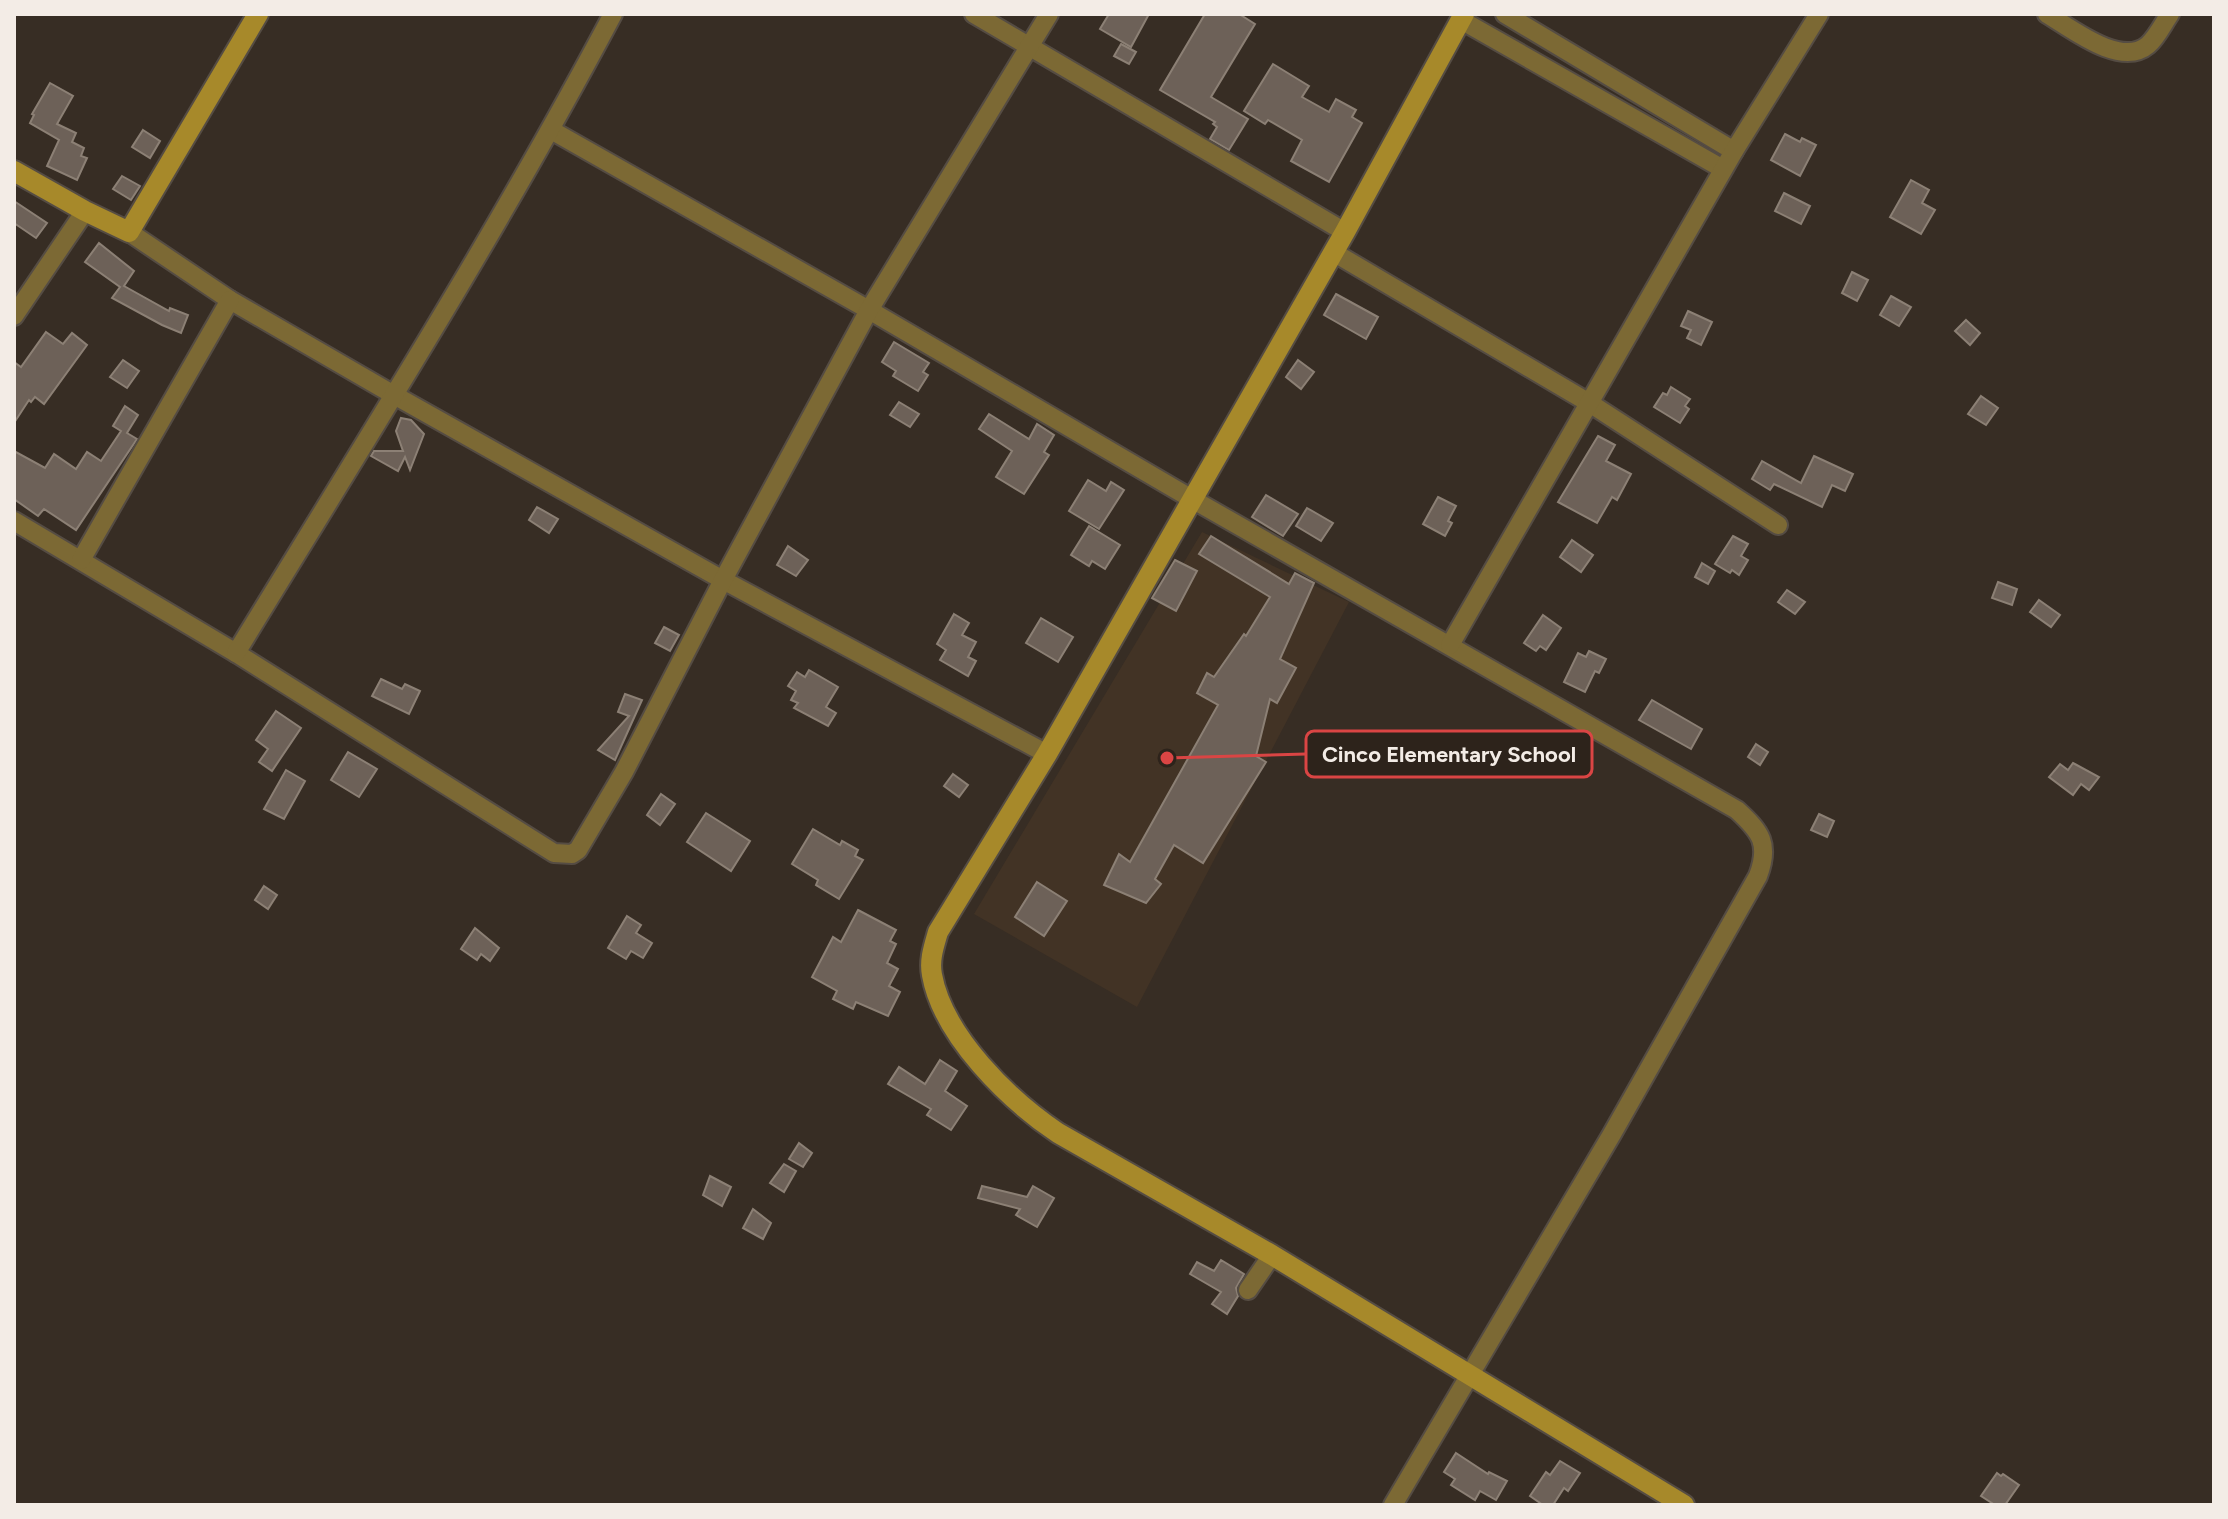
<svg xmlns="http://www.w3.org/2000/svg" width="2228" height="1519" font-family="Figtree,sans-serif">
<style>
.built{fill:#423325}
.building{fill:#6d6158;stroke:#8c8075;stroke-width:2}
.lines{fill:none;stroke-linecap:round;stroke-linejoin:round}
.street-casing{stroke:#554c43;stroke-width:22}
.secondary-casing{stroke:#554c43;stroke-width:24}
.street{stroke:#7c6934;stroke-width:18}
.secondary{stroke:#a7892a;stroke-width:20}
.leader{fill:none;stroke:#da4544;stroke-width:3}
.callout-dot{fill:#da4544;stroke:#2d231b;stroke-width:3}
.callout{fill:#2d231b;stroke:#da4544;stroke-width:3}
.callout-label{font-size:22px;text-anchor:middle;font-weight:bold;fill:#f3ece6}
</style>
<rect width="100%" height="100%" fill="#372d24"/>
<path class="built" d="M1202,532L1349,602L1137,1007L974,914Z"/>
<g class="building">
<path d="M1109,14H1149L1131,47L1100,29Z"/>
<path d="M1205,14H1239L1255,24L1211,97L1248,119L1229,150L1210,139L1217,127L1213,124L1215,122L1160,90Z"/>
<path d="M1121,44L1136,52L1129,64L1114,56Z"/>
<path d="M1273,64L1309,86L1302,97L1329,112L1336,99L1356,110L1352,117L1362,123L1329,182L1291,161L1302,140L1268,120L1265,124L1244,111Z"/>
<path d="M50,83L73,96L57,124L76,133L72,142L84,148L81,156L87,158L77,180L47,166L59,140L30,123L34,115L32,114Z"/>
<path d="M143,130L160,141L150,158L132,147Z"/>
<path d="M1785,134L1800,142L1802,138L1816,145L1800,176L1771,160Z"/>
<path d="M122,176L140,186L131,200L113,189Z"/>
<path d="M1911,180L1929,190L1922,203L1935,210L1921,234L1890,217Z"/>
<path d="M1784,193L1810,206L1801,224L1775,211Z"/>
<path d="M14,201L47,223L36,238L14,223Z"/>
<path d="M99,243L134,271L124,286L169,311L170,308L188,315L181,333L162,325L112,298L120,287L85,262Z"/>
<path d="M1852,272L1868,280L1857,301L1842,293Z"/>
<path d="M1336,294L1378,317L1366,339L1324,315Z"/>
<path d="M1891,296L1911,307L1899,326L1880,315Z"/>
<path d="M1688,311L1712,322L1701,345L1687,338L1691,330L1681,326Z"/>
<path d="M1966,320L1980,333L1970,345L1955,331Z"/>
<path d="M46,332L63,344L72,333L87,345L44,404L35,397L31,402L29,400L14,423V362L21,367Z"/>
<path d="M894,342L929,363L923,372L928,375L918,391L893,376L896,371L882,362Z"/>
<path d="M123,360L139,371L127,388L110,377Z"/>
<path d="M1298,360L1314,372L1301,389L1286,377Z"/>
<path d="M1671,387L1690,399L1685,406L1689,409L1680,423L1654,407L1663,393L1667,395Z"/>
<path d="M1981,396L1998,408L1986,425L1968,414Z"/>
<path d="M899,402L919,414L910,427L890,415Z"/>
<path d="M125,406L138,415L127,433L137,439L76,530L44,509L38,516L14,499V451L45,468L54,454L76,469L87,452L101,461L121,431L113,426Z"/>
<path d="M989,414L1029,439L1037,424L1054,435L1044,452L1049,455L1024,494L996,477L1012,451L979,429Z"/>
<path d="M401,418L411,420L424,434L410,470L405,457L398,471L371,456L374,451H403L396,431Z"/>
<path d="M1598,436L1615,445L1606,461L1631,474L1617,500L1612,497L1597,523L1558,502Z"/>
<path d="M1814,456L1853,474L1845,491L1832,485L1822,507L1774,484L1770,490L1752,479L1762,461L1801,483Z"/>
<path d="M1088,480L1106,491L1111,482L1124,490L1099,529L1069,511Z"/>
<path d="M1266,495L1298,514L1283,536L1252,517Z"/>
<path d="M1438,497L1456,506L1448,521L1452,523L1445,536L1423,524Z"/>
<path d="M537,507L558,519L549,533L529,520Z"/>
<path d="M1307,508L1333,523L1321,541L1296,526Z"/>
<path d="M1089,526L1120,545L1105,569L1092,561L1089,566L1071,555Z"/>
<path d="M1211,536L1289,584L1295,573L1314,583L1280,659L1296,668L1277,703L1270,699L1256,756L1266,762L1203,863L1174,845L1155,879L1161,884L1146,903L1104,885L1119,854L1130,862L1218,705L1197,693L1207,673L1214,677L1244,634L1246,636L1270,597L1199,554Z"/>
<path d="M1733,536L1748,544L1741,556L1748,560L1739,575L1732,570L1730,573L1715,564Z"/>
<path d="M1572,540L1593,555L1581,572L1560,557Z"/>
<path d="M788,546L808,560L796,576L777,565Z"/>
<path d="M1175,560L1197,571L1176,611L1152,598Z"/>
<path d="M1702,563L1715,571L1708,584L1695,577Z"/>
<path d="M1998,582L2017,589L2012,605L1992,598Z"/>
<path d="M1787,590L1805,602L1795,614L1778,602Z"/>
<path d="M2039,600L2060,615L2051,627L2030,612Z"/>
<path d="M954,614L969,623L962,635L976,642L968,657L976,661L968,676L940,660L946,650L937,644Z"/>
<path d="M1543,615L1561,628L1546,650L1540,646L1536,651L1524,643Z"/>
<path d="M1041,618L1073,637L1058,662L1026,643Z"/>
<path d="M664,627L679,635L670,651L655,643Z"/>
<path d="M1589,651L1606,659L1599,673L1595,671L1585,692L1564,682L1578,653L1586,657Z"/>
<path d="M809,670L838,687L826,707L836,713L828,726L794,708L798,703L791,700L796,691L788,686L797,672L805,677Z"/>
<path d="M381,679L402,689L405,684L420,691L409,714L372,696Z"/>
<path d="M625,694L642,700L615,760L598,750L629,716L618,712Z"/>
<path d="M1652,700L1702,729L1691,749L1639,720Z"/>
<path d="M276,711L301,728L272,771L259,762L268,749L256,740Z"/>
<path d="M1756,744L1768,752L1760,765L1748,757Z"/>
<path d="M348,752L377,769L359,797L331,780Z"/>
<path d="M2073,763L2099,777L2089,790L2081,784L2073,795L2049,777L2060,764L2068,770Z"/>
<path d="M286,770L305,781L284,819L264,809Z"/>
<path d="M953,774L968,785L959,797L944,786Z"/>
<path d="M661,794L675,804L660,825L647,815Z"/>
<path d="M706,813L750,841L731,871L687,842Z"/>
<path d="M1819,814L1834,821L1827,837L1811,830Z"/>
<path d="M813,829L840,845L842,841L858,850L855,856L863,860L839,899L816,885L818,880L792,864Z"/>
<path d="M1037,882L1067,901L1044,936L1015,917Z"/>
<path d="M264,886L277,895L268,909L255,900Z"/>
<path d="M858,910L896,930L890,941L896,944L887,963L898,969L889,986L900,992L888,1016L856,1002L853,1009L833,999L837,991L812,977L833,937L841,942Z"/>
<path d="M627,916L641,925L636,933L652,943L643,958L631,951L626,959L608,948Z"/>
<path d="M475,928L499,948L490,961L481,954L477,960L461,949Z"/>
<path d="M940,1060L957,1071L945,1091L967,1106L951,1130L927,1115L931,1109L888,1084L899,1067L925,1084Z"/>
<path d="M799,1143L812,1153L803,1167L789,1159Z"/>
<path d="M784,1164L796,1171L784,1192L770,1183Z"/>
<path d="M710,1176L731,1187L722,1206L703,1195Z"/>
<path d="M982,1186L1027,1197L1033,1186L1054,1198L1037,1227L1016,1215L1020,1209L978,1198Z"/>
<path d="M753,1209L771,1223L763,1239L743,1228Z"/>
<path d="M1221,1260L1244,1274L1236,1288L1238,1296L1227,1314L1212,1304L1221,1292L1190,1274L1197,1262L1214,1271Z"/>
<path d="M1456,1453L1488,1474L1489,1472L1507,1481L1496,1500L1480,1491L1475,1500L1451,1485L1455,1479L1444,1472Z"/>
<path d="M1560,1461L1580,1473L1568,1491L1564,1488L1553,1505H1543L1530,1496L1546,1472L1550,1475Z"/>
<path d="M1997,1473L2001,1476L2003,1474L2019,1485L2005,1505H1995L1981,1496Z"/>
</g>
<g class="lines">
<defs>
<g id="street">
<path d="M974,14L1345,232"/>
<path d="M1505,14L1734,151"/>
<path d="M2047,14C2072,29 2121,68 2148,45C2157,37 2163,24 2170,14"/>
<path d="M1461,20L1723,169"/>
<path d="M551,130L869,310L1192,499L1737,810C1761,832 1770,844 1758,876L1612,1134L1393,1505"/>
<path d="M129,232L230,300L394,395L723,580L1047,754"/>
<path d="M1333,252L1591,404L1778,525"/>
<path d="M14,316L85,211"/>
<path d="M14,521L236,653L554,853L572,854L578,850L624,772L723,580L869,310L1049,14"/>
<path d="M81,560L230,300"/>
<path d="M1450,645L1734,151L1819,14"/>
<path d="M236,653C365,442 497,233 613,14"/>
<path d="M1248,1290L1272,1255"/>
</g>
<g id="secondary">
<path d="M1464,14L1345,232L1047,754L938,932C934,946 929,960 932,975C943,1036 1009,1100 1058,1133L1272,1255L1684,1505"/>
<path d="M14,171L85,211L129,232L258,14"/>
</g>
</defs>
<use href="#street" class="street-casing"/>
<use href="#secondary" class="secondary-casing"/>
<use href="#street" class="street"/>
<use href="#secondary" class="secondary"/>
</g>
<path class="leader" d="M1167 758L1306 754"/>
<circle class="callout-dot" cx="1167" cy="758" r="8"/>
<rect class="callout" x="1306" y="731" width="286" height="46" rx="8"/>
<g class="callout-label">
<text x="1449" y="762">Cinco Elementary School</text>
</g>
<rect width="2228" height="1519" fill="none" stroke="#f3ece6" stroke-width="32"/>
</svg>
